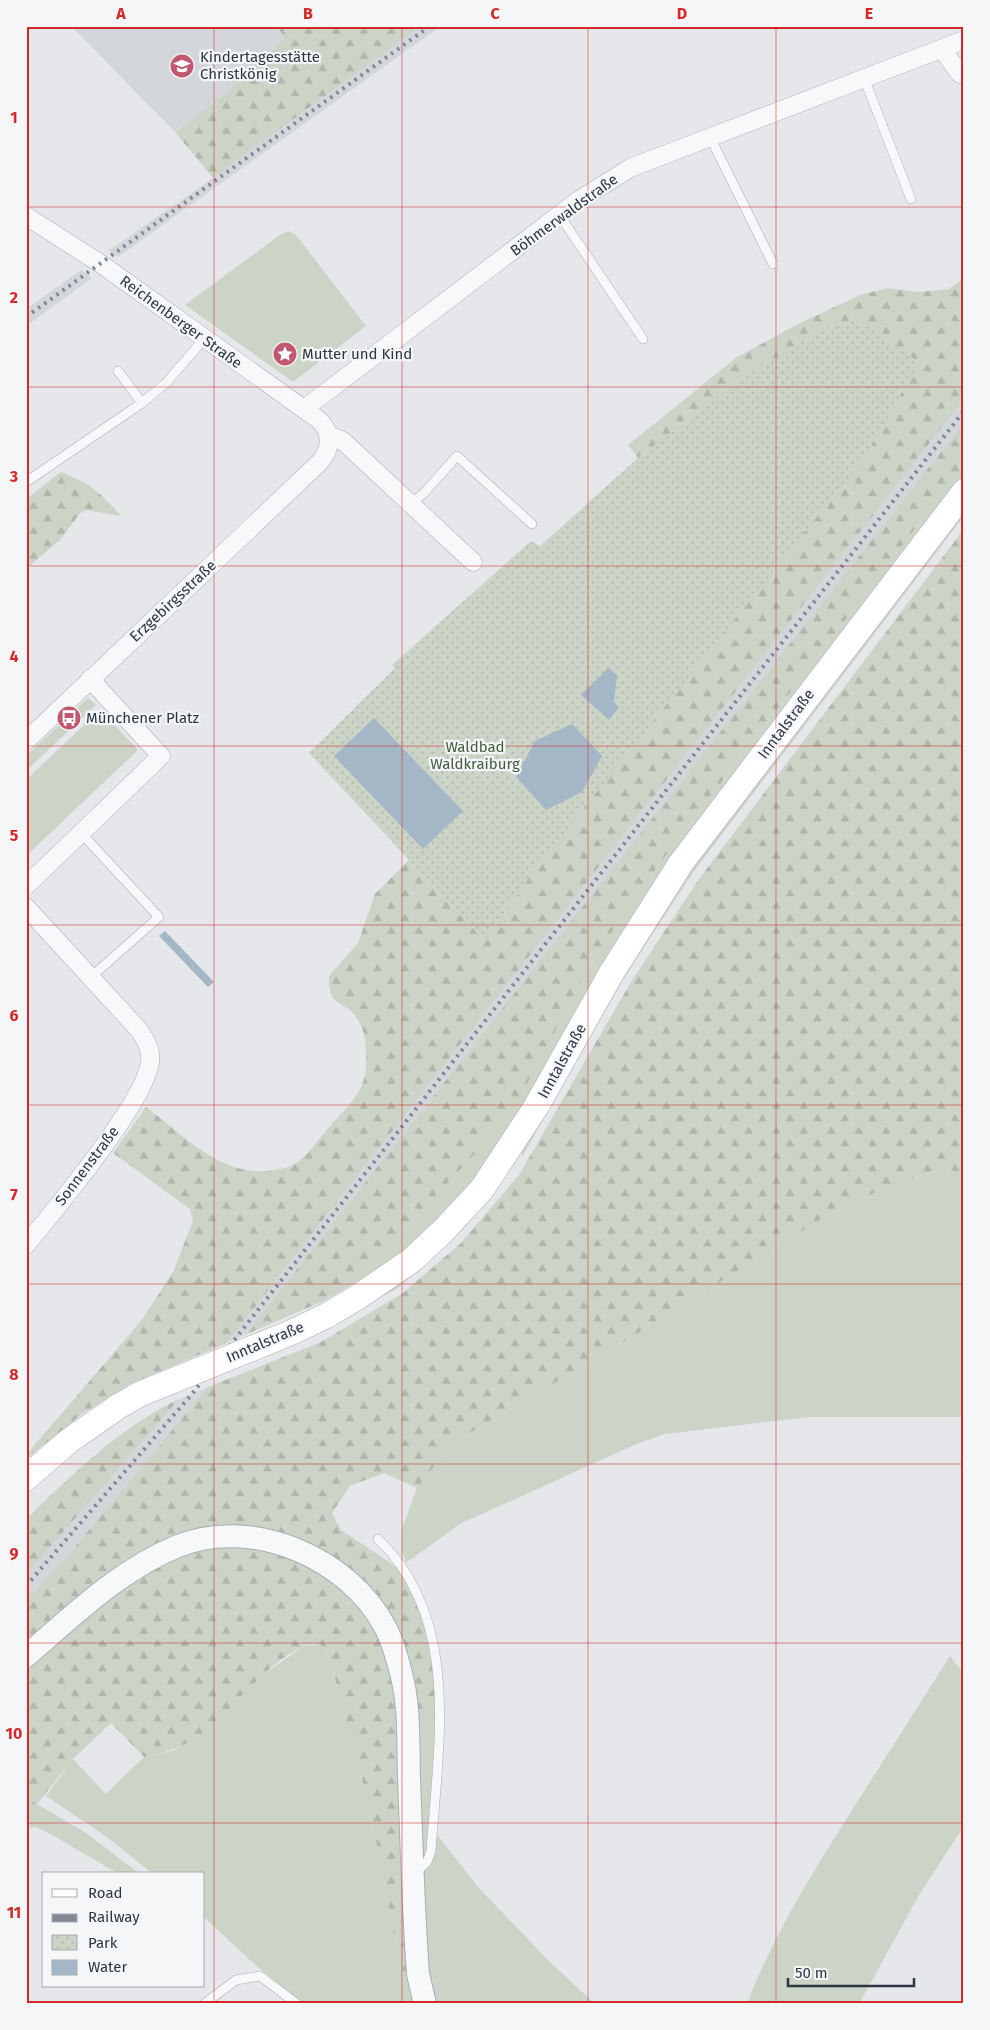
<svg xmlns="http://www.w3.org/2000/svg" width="990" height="2030" font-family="'Fira Sans',sans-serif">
<defs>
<pattern id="forest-firs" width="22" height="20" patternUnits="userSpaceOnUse" patternTransform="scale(1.25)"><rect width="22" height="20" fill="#cbd4c7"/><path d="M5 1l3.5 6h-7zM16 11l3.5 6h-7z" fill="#afb7ac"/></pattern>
<pattern id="park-dots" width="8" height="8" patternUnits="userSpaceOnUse" patternTransform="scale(1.25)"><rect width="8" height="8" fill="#cbd4c7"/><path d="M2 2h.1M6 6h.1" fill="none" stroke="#afb7ac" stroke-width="1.8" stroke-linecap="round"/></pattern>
</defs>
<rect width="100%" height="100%" fill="#e5e7eb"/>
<path fill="#d3d7dc" d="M71,26h207l6,13 -59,55 -50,38z
M421,26h20l-323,231 -10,-6 105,-73z
M81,270l11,8 -66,48v-17z
M964,399v24l-38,49 -681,863 -18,8z
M208,1387l-139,167 -43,47v-26l153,-176z"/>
<path fill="#cbd4c7" d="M289,231l7,4 70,91 -73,56 -108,-77 96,-71z
M964,465v12l-241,313 -196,313 -55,80 -36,40 -31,29 -79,48 43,-36 68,-69 66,-72 89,-162 76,-109z
M964,508v8l-272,358 -68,104 -102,179v-9l99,-172 67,-105z
M88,698l8,7 -70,66v-15z
M100,710l38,40 -112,106v-76z
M947,1169l17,5v243h-155l-144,17 -31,11 -174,79 -54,39 -5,-15 1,-19 15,-41 36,-45 189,-112 184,-115 50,-24 49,-18z
M491,1198l-36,40 -57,50 -81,45z
M321,1645c11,13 13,32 18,49 27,90 45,181 61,274l9,7 7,29h-112l-51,-41 -49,-46v-43h-51l-46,-37 -61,-41 27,-37 33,35 38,-37 28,-6 24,-14 23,-19 42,-42 43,-30z
M950,1656l14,18v152l-45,69 -60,109h-112c24,-63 59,-121 95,-178 36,-57 72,-113 108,-170z
M414,1707l22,1 -8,139 -3,10 -5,3z
M37,1804l49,29 54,41h-21l-74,-43 -10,-4 -9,1v-22z
M436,1833l42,54 71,74 46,43h-164l-11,-129c14,-12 16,-23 16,-42z"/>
<path fill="url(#forest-firs)" d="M278,26h143l-208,152 -38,-46 50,-38 59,-55z
M964,278v121l-737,944 -97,41 -48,30 -56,45v-4l115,-134 32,-49 20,-51 -3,-12 -77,-56 33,-46c38,28 76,72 128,63 8,-1 18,-3 25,-9 12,-9 22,-25 32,-36 21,-23 37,-36 35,-68 0,-14 -1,-28 -10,-40 -13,-18 -28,-9 -27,-41l29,-33 17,-49 34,-34 76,81 50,-72 322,-549 -30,7 -82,49 -107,82 -10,-13 109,-88 63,-34 60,-28 27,-7 31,4 31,-3z
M964,423v42l-296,387 -76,109 -71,134 -18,28 -66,72 -68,69 -43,36 -81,35z
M61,472c30,12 39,20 60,44l-35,-6 -6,3 -19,26 -35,30v-70z
M964,529v645l-17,-5 -22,5 -49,18 -50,24 -184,115 -189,112 -36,45 -33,-15 -34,13 -18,27 9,17 60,40 25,55 7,32 3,51 -15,6 -7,-7 -76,-145 -19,-14 -19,-8 -81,-12 -193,117v-44l43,-47 139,-167 113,-45 82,-49 58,-50 58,-68 112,-193 68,-103z
M179,1399l-153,176v-56c48,-46 93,-91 153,-120z
M241,1547l45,9 45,22 34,37 16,27 12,37 6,47 10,249 -9,-7c-16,-93 -34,-184 -61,-274 -5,-17 -7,-36 -18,-49 -6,0 -14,-1 -19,2 -42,21 -67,62 -105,90 -16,11 -34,16 -53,20l-33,-34 -38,36 -36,45 -11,2v-138c50,-42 99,-94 162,-115 16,-6 36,-5 53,-6z"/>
<path fill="url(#park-dots)" d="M857,320l62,42 -54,95 -330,412 -50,72 -176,-188 86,-85 -3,-3 139,-124 9,5 98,-88 107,-82 82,-49z"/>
<path fill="#a4b7c7" d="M608,668l9,7 -3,27 5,5 -10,13 -28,-25z
M374,718l89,93 -40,38 -89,-93z
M572,724l30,32 -20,36 -36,18 -30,-33 19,-36z
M165,931l49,51 -6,5 -49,-51z"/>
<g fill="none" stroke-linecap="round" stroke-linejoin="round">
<defs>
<path id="service" d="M864,78l47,121
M710,137l63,127
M560,216l83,123
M118,371l24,32
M26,482l116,-79 25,-21 37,-43
M410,504l14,-11 33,-37 75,68
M81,833l78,84 -68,60
M378,1539c84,80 60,207 53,312l-4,11 -12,10
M204,2004l32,-24 24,-4 37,28"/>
<path id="minor" d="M942,49l18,25 4,1
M26,216l75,48 218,156c13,13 13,28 1,42l-294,279
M304,409l275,-209 51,-32 334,-128
M329,435l14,6 130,121
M26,886l135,-130 -71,-77
M26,907l113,123c6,9 13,20 11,32 -4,39 -96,149 -124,183"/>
<path id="tertiary" d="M26,1656c47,-40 93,-86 152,-110 74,-30 171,12 207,81 8,14 12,31 16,46 9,34 7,71 8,105 2,56 4,111 7,166l2,30 7,30"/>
<path id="secondary" d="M326,1316l32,-19 54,-37 31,-29 39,-42 54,-82 76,-135 69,-109 283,-371
M26,1478l44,-38 49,-34"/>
</defs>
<use href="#service" stroke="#aaaeb5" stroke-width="10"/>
<use href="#minor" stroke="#aaaeb5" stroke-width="19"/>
<use href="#tertiary" stroke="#aaaeb5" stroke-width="24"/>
<use href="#secondary" stroke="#aaaeb5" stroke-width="26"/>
<use href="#service" stroke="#f7f8f9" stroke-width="9"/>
<use href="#minor" stroke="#f7f8f9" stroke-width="18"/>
<use href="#tertiary" stroke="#f7f8f9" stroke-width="22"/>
<use href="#secondary" stroke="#fff" stroke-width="25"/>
<path stroke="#7f8893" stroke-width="4" stroke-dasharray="2.5 5" stroke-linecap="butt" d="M26,317l404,-291
M26,1586l166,-192 772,-983"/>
<defs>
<path id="secondary-bridge" d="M119,1406l21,-12 150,-61 36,-17"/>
</defs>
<use href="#secondary-bridge" stroke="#aaaeb5" stroke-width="26" stroke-linecap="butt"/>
<use href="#secondary-bridge" stroke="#fff" stroke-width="25"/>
</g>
<path fill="none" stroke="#d62828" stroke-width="1" stroke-opacity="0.55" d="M214,26v1978M402,26v1978M588,26v1978M776,26v1978M26,207h938M26,387h938M26,566h938M26,746h938M26,925h938M26,1105h938M26,1284h938M26,1464h938M26,1643h938M26,1823h938"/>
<defs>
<symbol id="school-disc" viewBox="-11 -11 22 22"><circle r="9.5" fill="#c15870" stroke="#f4f6f8"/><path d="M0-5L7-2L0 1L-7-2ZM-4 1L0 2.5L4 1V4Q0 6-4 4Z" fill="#fff"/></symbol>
<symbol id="sight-disc" viewBox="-11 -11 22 22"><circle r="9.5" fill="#c15870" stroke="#f4f6f8"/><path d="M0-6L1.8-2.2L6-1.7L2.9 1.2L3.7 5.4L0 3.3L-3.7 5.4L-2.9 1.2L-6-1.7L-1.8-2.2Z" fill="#fff"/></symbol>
<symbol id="bus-disc" viewBox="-11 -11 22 22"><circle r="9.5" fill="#c15870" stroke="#f4f6f8"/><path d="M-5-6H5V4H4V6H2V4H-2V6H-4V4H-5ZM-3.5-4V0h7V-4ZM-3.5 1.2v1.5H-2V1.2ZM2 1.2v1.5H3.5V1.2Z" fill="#fff"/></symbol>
</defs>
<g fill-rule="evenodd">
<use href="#school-disc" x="168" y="52" width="28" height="28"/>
<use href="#sight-disc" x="271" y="340" width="28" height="28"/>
<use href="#bus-disc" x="55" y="704" width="28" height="28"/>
</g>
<g text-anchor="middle" stroke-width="4.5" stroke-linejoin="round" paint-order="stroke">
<g font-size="15" fill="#2e3642" stroke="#f4f6f8" text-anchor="start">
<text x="200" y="62">Kindertagesstätte<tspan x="200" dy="17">Christkönig</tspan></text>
<text x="302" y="359">Mutter und Kind</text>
<text x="86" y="723">Münchener Platz</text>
</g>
<g font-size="15" fill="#2e3642" stroke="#f4f6f8">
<text transform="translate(564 215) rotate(-36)" y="5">Böhmerwaldstraße</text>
<text transform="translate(181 322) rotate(36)" y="5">Reichenberger Straße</text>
<text transform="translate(173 601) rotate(-43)" y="5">Erzgebirgsstraße</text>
<text transform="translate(786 724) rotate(-53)" y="5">Inntalstraße</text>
<text transform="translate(562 1061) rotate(-61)" y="5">Inntalstraße</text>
<text transform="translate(87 1166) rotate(-53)" y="5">Sonnenstraße</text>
<text transform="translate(265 1342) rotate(-23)" y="5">Inntalstraße</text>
</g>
<g font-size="15" fill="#455c3c" stroke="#f4f6f8">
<text x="475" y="752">Waldbad<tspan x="475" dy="17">Waldkraiburg</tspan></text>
</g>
</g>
<rect width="990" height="2030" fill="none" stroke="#f4f6f8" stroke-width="55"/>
<rect x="42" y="1872" width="162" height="115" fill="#f4f6f8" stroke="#a5a9af"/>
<rect x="52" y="1889" width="25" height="8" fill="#ffffff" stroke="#a5a9af"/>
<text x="88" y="1898" font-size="15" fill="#2e3642">Road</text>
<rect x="52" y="1914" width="25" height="8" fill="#7f8893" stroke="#a5a9af"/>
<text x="88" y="1922" font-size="15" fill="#2e3642">Railway</text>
<rect x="52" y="1935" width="25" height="15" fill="url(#park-dots)" stroke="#a5a9af"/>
<text x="88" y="1948" font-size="15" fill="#2e3642">Park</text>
<rect x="52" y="1960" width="25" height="15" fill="#a4b7c7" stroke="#a5a9af"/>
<text x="88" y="1972" font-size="15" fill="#2e3642">Water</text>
<path d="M788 1978v8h126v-8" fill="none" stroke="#2e3642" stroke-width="2.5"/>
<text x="795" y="1978" font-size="15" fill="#2e3642" stroke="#f4f6f8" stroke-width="4" paint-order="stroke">50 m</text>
<rect x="28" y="28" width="934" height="1974" fill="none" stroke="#d62828" stroke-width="2"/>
<g font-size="16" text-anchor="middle" font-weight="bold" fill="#d62828">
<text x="121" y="19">A</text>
<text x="308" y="19">B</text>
<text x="495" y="19">C</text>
<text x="682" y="19">D</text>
<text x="869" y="19">E</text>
<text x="14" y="123">1</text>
<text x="14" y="303">2</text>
<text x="14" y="482">3</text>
<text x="14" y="662">4</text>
<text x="14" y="841">5</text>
<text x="14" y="1021">6</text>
<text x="14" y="1200">7</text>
<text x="14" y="1380">8</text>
<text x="14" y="1559">9</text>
<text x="14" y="1739">10</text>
<text x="14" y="1918">11</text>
</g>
</svg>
